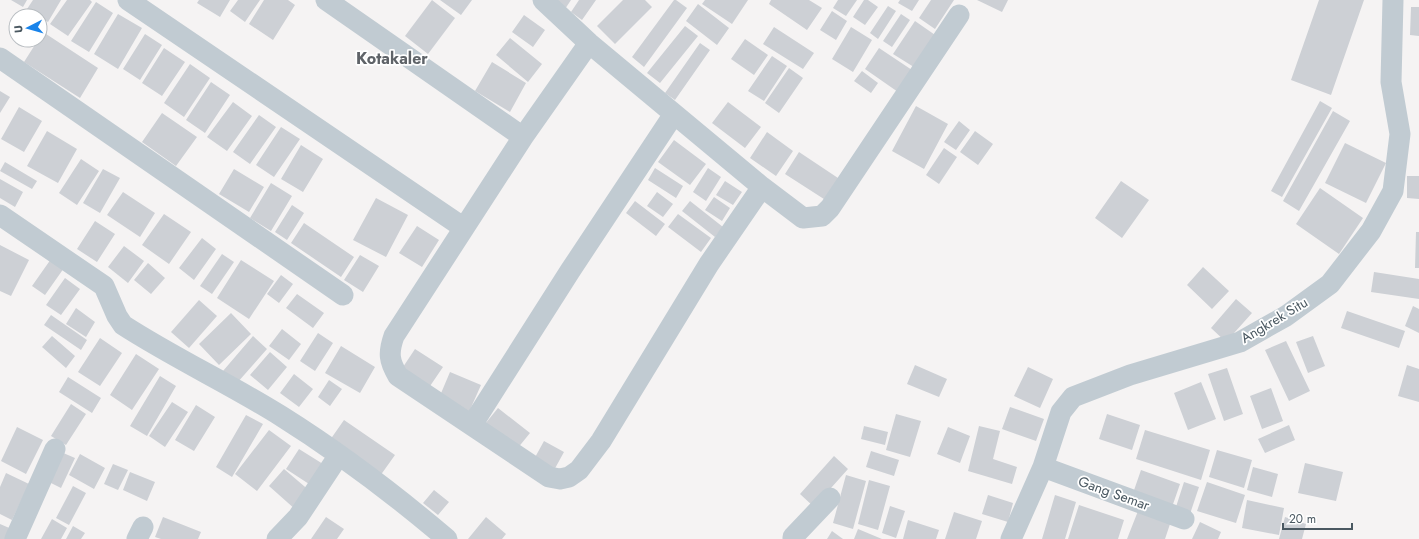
<svg xmlns="http://www.w3.org/2000/svg" width="1419" height="539" font-family="Jost,sans-serif">
<rect width="100%" height="100%" fill="#f5f3f3"/>
<path fill="#cdd0d5" d="M11,0h16l-4,7z
M33,0h28l-13,22 -21,-13z
M67,0h23l2,2 -24,34 -18,-12z
M199,0h31l-10,17 -23,-14z
M238,0h22l-15,22 -15,-11z
M264,0h24l7,5 -22,35 -24,-16z
M432,0l23,18 -27,36 -23,-18z
M440,0h32l-11,15z
M553,0h18l-6,9z
M579,0h17l-14,20 -11,-8z
M623,0h22l7,7 -37,37 -18,-18z
M674,0h2l11,8 -43,59 -12,-10z
M705,0h43l-16,24 -30,-20z
M771,0h38l13,8 -15,22 -38,-26z
M838,0h19l-11,16 -13,-8z
M864,0h4l10,7 -13,18 -12,-8z
M900,0h19l-7,11 -14,-8z
M931,0h23l-19,29 -16,-11z
M977,0h31l-6,12z
M1319,0h45l-33,95 -40,-15z
M96,2l17,11 -24,39 -18,-11z
M698,4l31,24 -12,17 -31,-24z
M888,6l8,5 -18,28 -8,-6z
M1411,7h8v29l-9,-1z
M832,11l15,10 -11,19 -16,-10z
M118,14l24,14 -24,41 -24,-15z
M901,14l9,6 -18,27 -9,-6z
M524,15l21,15 -12,17 -21,-15z
M915,21l23,16 -21,32 -24,-15z
M685,26l13,10 -38,47 -13,-10z
M774,27l40,26 -11,16 -40,-25z
M851,27l21,13 -19,32 -21,-13z
M43,32l55,36 -18,30 -56,-36 14,-22h2v-3z
M145,34l17,11 -22,35 -17,-11z
M510,38l32,26 -14,18 -32,-27z
M745,39l23,16 -14,20 -23,-16z
M700,43l10,7 -35,50 -10,-7z
M164,48l21,14 -23,34 -20,-13z
M879,48l33,22 -14,22 -33,-23z
M772,56l15,10 -23,35 -16,-10z
M492,62l34,21 -16,29 -35,-21z
M190,64l20,14 -26,39 -20,-14z
M789,68l14,10 -24,35 -14,-10z
M862,71l16,12 -7,10 -17,-12z
M211,82l19,13 -25,38 -19,-13z
M0,91l10,6 -10,16z
M1320,101l12,7 -50,89 -11,-6z
M233,102l19,14 -25,35 -20,-14z
M728,102l33,25 -16,21 -33,-25z
M916,106l32,18 -24,45 -32,-18z
M19,107l23,14 -18,31 -23,-13z
M1333,111l17,10 -51,90 -16,-10z
M162,113l35,24 -21,29 -34,-24z
M259,115l17,12 -26,37 -17,-12z
M959,121l11,9 -14,20 -12,-8z
M281,127l19,12 -26,38 -18,-12z
M47,131l30,18 -19,34 -31,-17z
M975,131l18,13 -15,21 -18,-13z
M767,132l26,19 -17,25 -26,-18z
M674,140l32,24 -16,21 -32,-23z
M1345,143l41,20 -20,40 -41,-20z
M301,145l22,14 -20,33 -22,-13z
M944,148l13,9 -18,27 -13,-9z
M799,152l42,28 -14,21 -42,-27z
M81,159l18,12 -22,34 -18,-12z
M5,162l32,19 -5,8 -32,-18z
M655,168l28,18 -7,12 -28,-18z
M708,168l13,9 -15,24 -13,-9z
M103,169l17,9 -20,35 -17,-10z
M234,169l30,18 -15,25 -30,-18z
M1407,176h12v23l-12,-1z
M0,179l23,13 -8,15 -15,-9z
M725,181l17,11 -9,13 -17,-10z
M1121,181l28,19 -27,38 -27,-20z
M271,183l21,13 -21,35 -21,-13z
M1320,188l43,30 -24,36 -43,-30z
M123,192l32,21 -15,24 -33,-22z
M657,192l16,12 -10,13 -16,-11z
M714,197l16,11 -8,13 -17,-11z
M376,198l32,17 -22,42 -33,-17z
M635,201l30,23 -9,12 -30,-23z
M690,201l33,26 -8,10 -33,-26z
M292,205l12,8 -17,27 -12,-8z
M164,214l27,18 -22,32 -27,-19z
M678,214l33,24 -10,14 -33,-25z
M95,221l20,13 -18,28 -20,-13z
M304,223l50,34 -13,20 -50,-34z
M417,226l22,14 -17,27 -23,-14z
M1416,232h3v36h-4z
M202,238l14,11 -22,31 -15,-12z
M0,245l29,15 -18,36 -11,-5z
M124,246l20,15 -16,22 -20,-16z
M222,254l12,8 -22,32 -12,-8z
M360,255l19,11 -16,26 -19,-12z
M51,259l13,9 -19,27 -13,-9z
M241,260l33,21 -25,38 -32,-21z
M148,263l17,15 -14,16 -17,-14z
M1203,267l26,24 -17,18 -25,-24z
M1374,272l45,7v20l-48,-7z
M281,275l12,9 -14,19 -12,-9z
M65,278l15,11 -19,26 -15,-10z
M297,294l27,19 -11,15 -27,-20z
M1236,299l16,14 -26,29 -15,-14z
M199,300l18,16 -28,32 -18,-16z
M1413,306l6,3v24l-14,-7z
M76,308l19,14 -9,15 -20,-13z
M1347,311l58,20 -6,17 -58,-20z
M231,313l20,21 -32,31 -20,-21z
M51,315l36,25 -6,10 -37,-25z
M282,329l19,15 -12,16 -20,-14z
M318,333l15,10 -18,28 -15,-10z
M52,336l23,20 -9,12 -24,-21z
M253,336l14,13 -30,34 -14,-12z
M1313,336l12,30 -17,7 -12,-31z
M100,338l22,15 -22,33 -22,-14z
M1286,341l24,50 -21,10 -24,-51z
M341,346l34,21 -15,26 -35,-20z
M415,349l28,18 -15,22 -27,-19z
M270,352l17,15 -19,23 -18,-15z
M136,354l23,15 -27,41 -22,-15z
M915,365l32,14 -8,18 -32,-13z
M1407,365l12,4v33l-21,-6z
M1028,367l25,12 -13,29 -26,-12z
M1227,368l16,46 -19,7 -16,-47z
M450,372l31,13 -12,27 -30,-14z
M294,374l19,15 -14,18 -19,-14z
M160,376l16,10 -29,50 -17,-10z
M68,377l33,21 -9,15 -33,-21z
M329,380l13,9 -12,17 -12,-9z
M1201,382l15,37 -28,11 -14,-37z
M1271,388l12,33 -21,8 -12,-33z
M172,402l16,10 -23,35 -16,-11z
M71,404l15,10 -20,31 -15,-9z
M196,405l19,12 -21,34 -19,-11z
M1010,407l34,12 -8,22 -34,-12z
M498,408l32,25 -13,16 -32,-25z
M896,414l25,7 -11,36 -24,-7z
M1107,414l33,11 -8,25 -33,-11z
M246,415l17,9 -31,53 -16,-10z
M344,420l51,35 -15,21 -50,-36z
M1289,425l6,15 -30,13 -7,-14z
M864,426l24,6 -3,13 -24,-6z
M979,426l21,5 -7,28 24,8 -5,17 -44,-13z
M17,427l26,13 -17,34 -25,-13z
M948,427l22,9 -10,27 -23,-9z
M269,430l22,16 -34,45 -22,-17z
M1145,430l65,20 -9,30 -65,-21z
M544,441l20,11 -11,20 -20,-11z
M299,449l24,15 -14,20 -23,-15z
M1217,450l35,10 -8,28 -35,-11z
M871,451l28,9 -5,16 -28,-9z
M61,452l14,6 -14,30 -14,-7z
M80,454l25,14 -11,21 -25,-14z
M834,456l14,13 -34,38 -14,-13z
M1305,463l38,9 -7,29 -38,-8z
M113,464l15,6 -10,20 -14,-6z
M1253,467l25,7 -6,23 -25,-7z
M284,469l27,23 -15,18 -27,-24z
M1141,470l39,14 -9,26 -39,-14z
M130,472l25,10 -8,19 -24,-11z
M6,473l23,11 -17,36 -12,-6v-27z
M846,475l20,6 -13,48 -20,-6z
M869,480l21,6 -12,44 -20,-6z
M1184,482l15,5 -9,27 -15,-4z
M1207,482l38,13 -9,28 -39,-12z
M73,486l13,7 -17,32 -13,-7z
M434,490l15,12 -11,13 -15,-12z
M988,495l25,8 -5,19 -26,-8z
M1055,495l21,7 -11,37h-23z
M1247,500l37,8 -5,27 -37,-7z
M1079,505l45,15 -6,19h-50z
M890,506l15,5 -9,27 -14,-5z
M1138,511l32,13 -5,15h-38z
M954,512l28,9 -6,18h-31z
M163,517l38,15 -3,7h-37l-6,-2z
M326,517l18,12 -7,10h-26z
M486,517l20,17 -4,5h-34z
M1285,517l21,7 -4,15h-23z
M52,519l15,9 -6,11h-20z
M908,520l31,10 -3,9h-33z
M1200,522l21,10 -3,7h-26z
M0,524l14,6 -5,9h-9z
M73,526l12,7 -4,6h-15z
M858,529l24,10h-28z
M832,531l11,8h-16z"/>
<g fill="none" stroke-linecap="round" stroke-linejoin="round">
<path stroke="#c1cbd2" stroke-width="21" d="M128,0l336,228
M326,0l197,137
M543,0l46,43 173,144 41,31 19,-2 8,-8 129,-193
M589,43l-66,94 -129,199c-6,17 -5,25 4,40l151,101 11,2 9,-2 10,-7 22,-29 108,-177 53,-77
M0,58l343,237
M0,215l104,71 13,30 6,9c51,33 107,59 158,91 59,37 114,79 166,123
M472,425l98,-154 104,-157
M1043,467l141,52
M15,539l40,-90
M137,539l6,-12
M277,539l21,-22 41,-62
M793,539v-2l37,-39
M1011,539l32,-72 18,-55 12,-15 57,-22 110,-33 46,-26 44,-32 41,-53 22,-40 7,-57 -9,-52 2,-82"/>
</g>
<g text-anchor="middle" stroke-width="3.5" stroke-linejoin="round" paint-order="stroke">
<g font-size="14" fill="#4a5861" stroke="#fff">
<text transform="translate(1274 320) rotate(-31)" y="5">Angkrek Situ</text>
<text transform="translate(1114 493) rotate(20)" y="5">Gang Semar</text>
</g>
<g font-size="16" font-weight="bold" fill="#5f6368" stroke="#fff">
<text x="392" y="64">Kotakaler</text>
</g>
</g>
<g transform="translate(28 28) rotate(264)"><circle r="19" fill="#ffffff" stroke="#b7bcc0"/>
<path d="M0-3L7 15L0 10L-7 15Z" fill="#1883ea"/>
<text y="-6" font-size="11" font-weight="bold" text-anchor="middle" fill="#4a5861">U</text>
</g>
<path d="M1283 523v6h69v-6" fill="none" stroke="#4a5861" stroke-width="2"/>
<text x="1289" y="523" font-size="12" fill="#4a5861" stroke="#ffffff" stroke-width="3" paint-order="stroke">20 m</text>
</svg>
